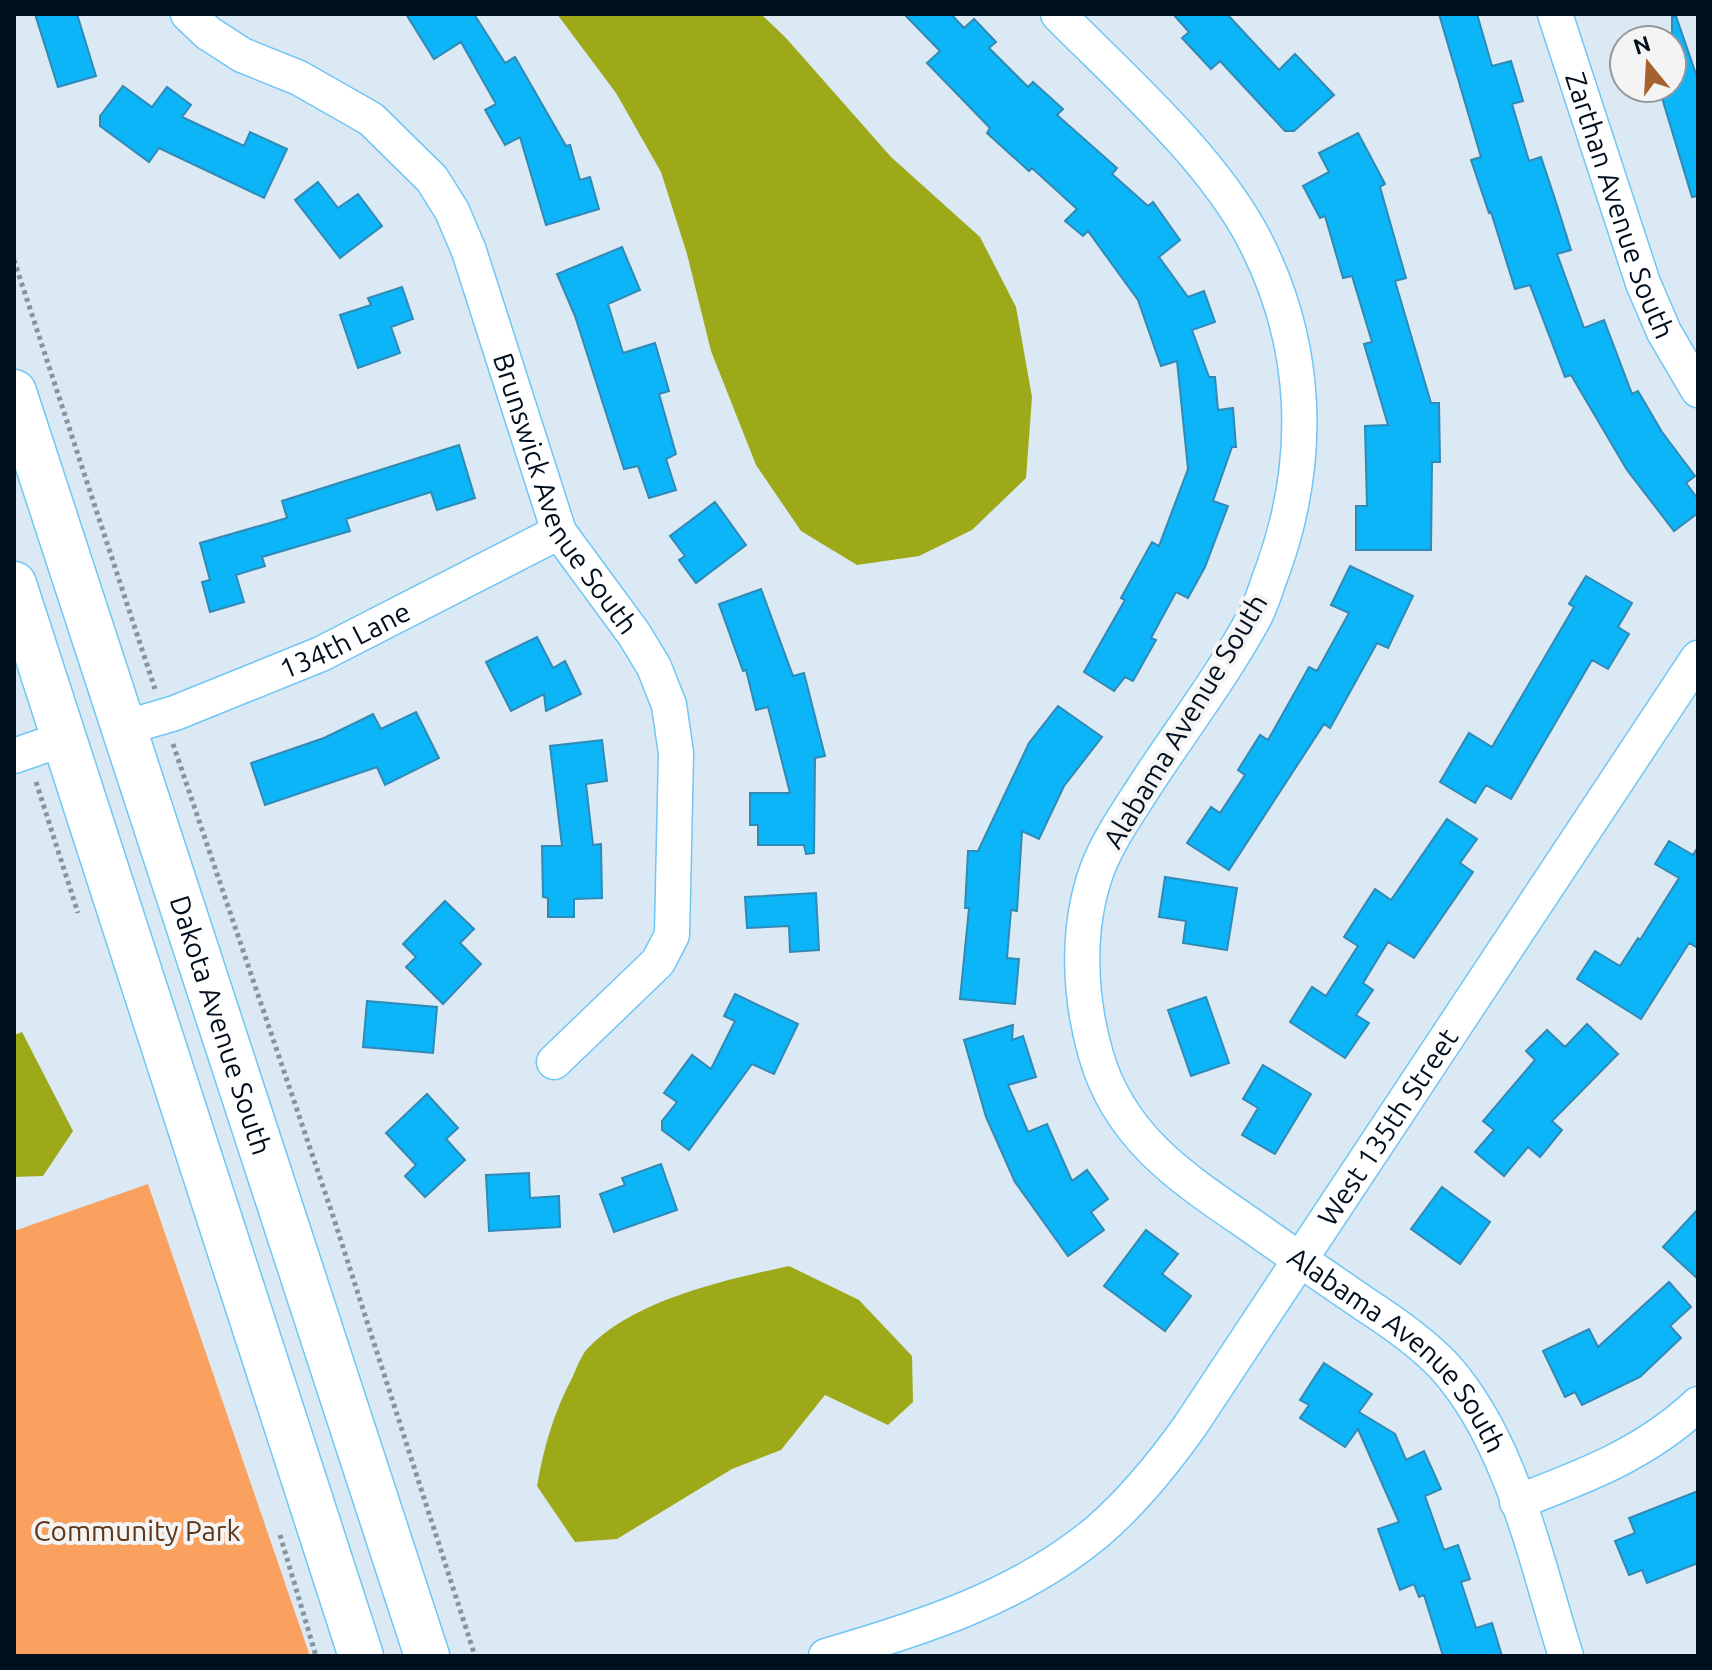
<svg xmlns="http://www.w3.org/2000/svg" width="1712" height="1670" font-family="Ubuntu,sans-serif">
<rect width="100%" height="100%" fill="#dae9f3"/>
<path fill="#fba160" d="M148,1184l162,472h-296v-425z"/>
<path fill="#9da919" d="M557,14h204l25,24 105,119 89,80 36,70 16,90 -6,81 -54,52 -53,26 -62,9 -56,-34 -45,-66 -45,-114 -24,-97 -26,-82 -45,-79z
M22,1032l51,99 -30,45 -29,1v-142z
M789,1266l70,34 53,56 1,46 -25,23 -63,-30 -44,55 -49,19 -115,70 -42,3 -38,-56c7,-40 17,-74 36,-110 4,-9 8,-20 14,-27 46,-49 138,-69 202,-83z"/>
<path fill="#0bb5f8" stroke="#3189b5" stroke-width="2" d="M35,14h42l19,62 -38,11z
M406,14h68l31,49 10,-6 51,89 4,-1 10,35 10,-3 9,32 -53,16 -26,-88 -15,8 -20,-35 11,-6 -35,-62 -27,17z
M904,14h47l13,14 10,-9 22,23 -7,6 39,39 5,-5 30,27 -6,6 60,53 -5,6 36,32 5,-4 27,38 -21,17 29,40 16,-6 11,31 -23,8 17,47h6l3,33 15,-2 3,39h-4l-19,54 15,5 -23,61 -17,31 -12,-6 -25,46 5,2 -23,41 -8,-4 -11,14 -30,-19 41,-72 -4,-2 31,-56 7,4 29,-77 -11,-108 -16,5 -23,-66 -50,-69 -5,5 -18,-15 12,-12 -45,-41 -3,3 -42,-38 3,-5 -63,-65 13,-12z
M1173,14h54l52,56 16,-16 39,41 -40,36h-9l-65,-70 -9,8 -29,-31 7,-6z
M1439,14h38l15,52 19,-5 12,40 -11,3 17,57 12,-4 14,42 16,51 -14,4 27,74 20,-8 28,74 6,-3 24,41 33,44 -9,7 12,16v14l-24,18 -47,-61 -56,-95 -6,2 -35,-92 -15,4 -24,-77 -2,1 -18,-53 10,-3z
M1676,16l22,64v116l-6,1 -33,-109h13v-71z
M123,86l29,21 15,-20 24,18 -9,12 62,29 6,-14 37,17 -23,49 -105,-50 -10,14 -49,-36v-10z
M1358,133l27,51 -5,3 26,91 -11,3 36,122h8l1,59h-8l-1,88h-75v-44h11l-2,-80 23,-1 -24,-81 8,-2 -20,-66 -9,2 -18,-62 -5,2 -17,-32 26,-14 -10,-19z
M318,182l20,26 20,-14 24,32 -42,32 -45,-58z
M622,247l18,43 -32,14 15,49 32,-10 14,48 -10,3 17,60 -10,5 10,31 -27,8 -11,-32 -14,3 -49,-153 -18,-42z
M402,287l11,32 -22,8 9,26 -42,15 -18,-53 31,-10 -3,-7z
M459,445l16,53 -38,12 -6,-18 -85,27 4,12 -88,26 3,9 -29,9 8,27 -34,10 -8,-30 8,-2 -10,-37 87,-25 -5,-17z
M715,502l31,43 -50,38 -17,-23 6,-4 -15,-20z
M1350,566l63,30 -25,52 -11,-5 -47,85 -6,-4 -95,146 -42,-27 24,-36 9,6 25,-38 -7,-5 22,-35 8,5 41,-73 8,4 32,-58 -18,-8z
M1586,576l46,27 -14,24 11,7 -21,35 -16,-9 -81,139 -25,-14 -11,18 -35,-21 29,-49 23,14 82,-140 -5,-3z
M761,589l32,87 11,-3 21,83 -10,2 -1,95 -8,1 -2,-9h-46v-20h-8v-32h40l-22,-86 -12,3 -10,-40 -3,1 -24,-67z
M537,637l16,31 12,-7 16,33 -35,17 -2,-17 -33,17 -25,-49z
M1058,706l44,31 -38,49 -25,53 -17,-8 -5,80 -6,-1 -4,48 12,1 -4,45 -55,-5 9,-91h-4l3,-57h10l51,-108z
M416,712l23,46 -54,27 -8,-18 -112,38 -14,-42 73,-25 49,-24 8,15z
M602,740l5,41 -21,3 7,61 8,-1 1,54 -28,1v18h-26v-19l-5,-1 -1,-51h20l-12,-100z
M1447,819l30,20 -17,24 13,9 -59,86 -26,-16 -25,41 10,7 -17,25 13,8 -24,35 -55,-36 22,-35 14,9 32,-50 -14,-9 31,-48 16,11z
M1669,841l24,14 5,-8v101l-9,-5 -48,76 -64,-40 18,-28 25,15 18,-28 2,2 39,-62 -24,-14z
M1165,877l72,11 -10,62 -44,-7 3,-22 -27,-4z
M816,893l3,57 -29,2 -1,-26 -42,2 -2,-31z
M445,901l29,28 -14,14 21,21 -38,40 -37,-37 10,-10 -13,-13z
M735,994l63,30 -24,50 -22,-10 -63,86 -27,-20v-9l15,-19 -13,-9 28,-38 19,14 24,-48 -11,-5z
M1206,997l23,66 -38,13 -23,-66z
M367,1001l70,6 -4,46 -70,-6z
M1587,1024l31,30 -66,67 10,9 -22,27 -12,-10 -24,29 -29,-24 19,-22 -11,-9 52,-61 -9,-9 21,-21 18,17z
M1013,1025l-1,15 11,-4 13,41 -28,8 20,47 19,-8 25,57 15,-11 21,29 -17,13 13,18 -36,26 -53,-74 -29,-65 -22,-77z
M1263,1065l48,29 -36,60 -33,-19 16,-27 -15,-9z
M427,1094l31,34 -12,11 19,21 -40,37 -20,-21 11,-11 -30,-32z
M661,1164l16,46 -63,22 -14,-38 25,-9 -3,-7z
M529,1173l1,25 29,-2 1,31 -71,4 -3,-56z
M1442,1187l48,35 -30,42 -49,-35z
M1698,1209v70l-35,-32z
M1146,1230l32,24 -16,20 29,22 -26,35 -61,-45z
M1669,1282l22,25 -21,19 11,12 -41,39 -58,28 -7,-13 -10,5 -22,-46 46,-22 9,18z
M1324,1363l48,31 -13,18 36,22 11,26 18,-9 17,38 -16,7 19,54 14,-5 12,34 -9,3 15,46 16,-5 10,33h-59l-19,-61 -5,2 -5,-13 -14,6 -22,-61 21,-7 -41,-93 -13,18 -45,-29 9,-13 -9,-5z
M1698,1491v72l-51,20 -5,-13 -13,5 -14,-34 20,-8 -6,-15z"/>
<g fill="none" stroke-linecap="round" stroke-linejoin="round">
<defs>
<g id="street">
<path id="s1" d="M188,14l20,19 34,22 57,23 72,41 61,60 20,32 17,40 90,281 75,102 20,33 15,38 7,48 -4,182 -14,27 -104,100"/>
<path id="s2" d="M1058,14c65,66 152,142 195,223 56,106 60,223 19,335 -6,15 -10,32 -18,46 -31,57 -72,111 -108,166 -17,27 -38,56 -49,86 -21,58 -18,126 -1,185 24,84 89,125 156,171 38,27 76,53 114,79 28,18 55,37 78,61 68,75 92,196 122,290"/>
<path id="s3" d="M1555,14l88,269 21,49 34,58"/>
<path id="s4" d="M124,728l51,-15 146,-59 238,-122"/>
<path d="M14,756l49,-17"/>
<path d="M1517,1502c66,-25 128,-48 181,-98"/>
<path id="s5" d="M826,1656c96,-28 193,-59 271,-124 36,-31 66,-68 93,-106l508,-768"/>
</g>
<g id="secondary">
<path id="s6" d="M14,392l413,1264"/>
<path d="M14,584l347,1072"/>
</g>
</defs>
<use href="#street" stroke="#71c6f5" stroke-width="37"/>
<use href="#secondary" stroke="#71c6f5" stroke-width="47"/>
<path stroke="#85949f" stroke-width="5" stroke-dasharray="4 4" stroke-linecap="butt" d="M14,260l141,429
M173,744l159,469 143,443
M36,782l42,131
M280,1535l36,121"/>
<use href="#street" stroke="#fff" stroke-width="34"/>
<use href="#secondary" stroke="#fff" stroke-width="44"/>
</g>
<g text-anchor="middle" stroke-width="8" stroke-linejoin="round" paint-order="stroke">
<g font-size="28" fill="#000f1d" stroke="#f4f4f4">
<text dy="10" stroke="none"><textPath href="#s3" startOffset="202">Zarthan Avenue South</textPath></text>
<text dy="10" stroke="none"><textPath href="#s1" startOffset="642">Brunswick Avenue South</textPath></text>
<text dy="10" stroke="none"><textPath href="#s4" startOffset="238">134th Lane</textPath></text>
<text transform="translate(1185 721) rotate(-59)" y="10">Alabama Avenue South</text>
<text dy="10" stroke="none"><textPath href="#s6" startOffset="666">Dakota Avenue South</textPath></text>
<text dy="10" stroke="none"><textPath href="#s5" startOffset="800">West 135th Street</textPath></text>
<text dy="10" stroke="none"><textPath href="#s2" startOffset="1608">Alabama Avenue South</textPath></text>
</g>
<g font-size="28" fill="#5f3618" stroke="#f4f4f4">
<text x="137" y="1541">Community Park</text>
</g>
</g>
<rect width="1712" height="1670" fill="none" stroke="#000f1d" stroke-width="32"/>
<g transform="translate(1648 64) rotate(342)"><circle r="38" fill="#f4f4f4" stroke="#92989e" stroke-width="2"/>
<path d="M0-6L14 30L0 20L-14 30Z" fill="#a56230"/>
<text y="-12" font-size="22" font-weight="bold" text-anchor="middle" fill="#000f1d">N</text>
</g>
</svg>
